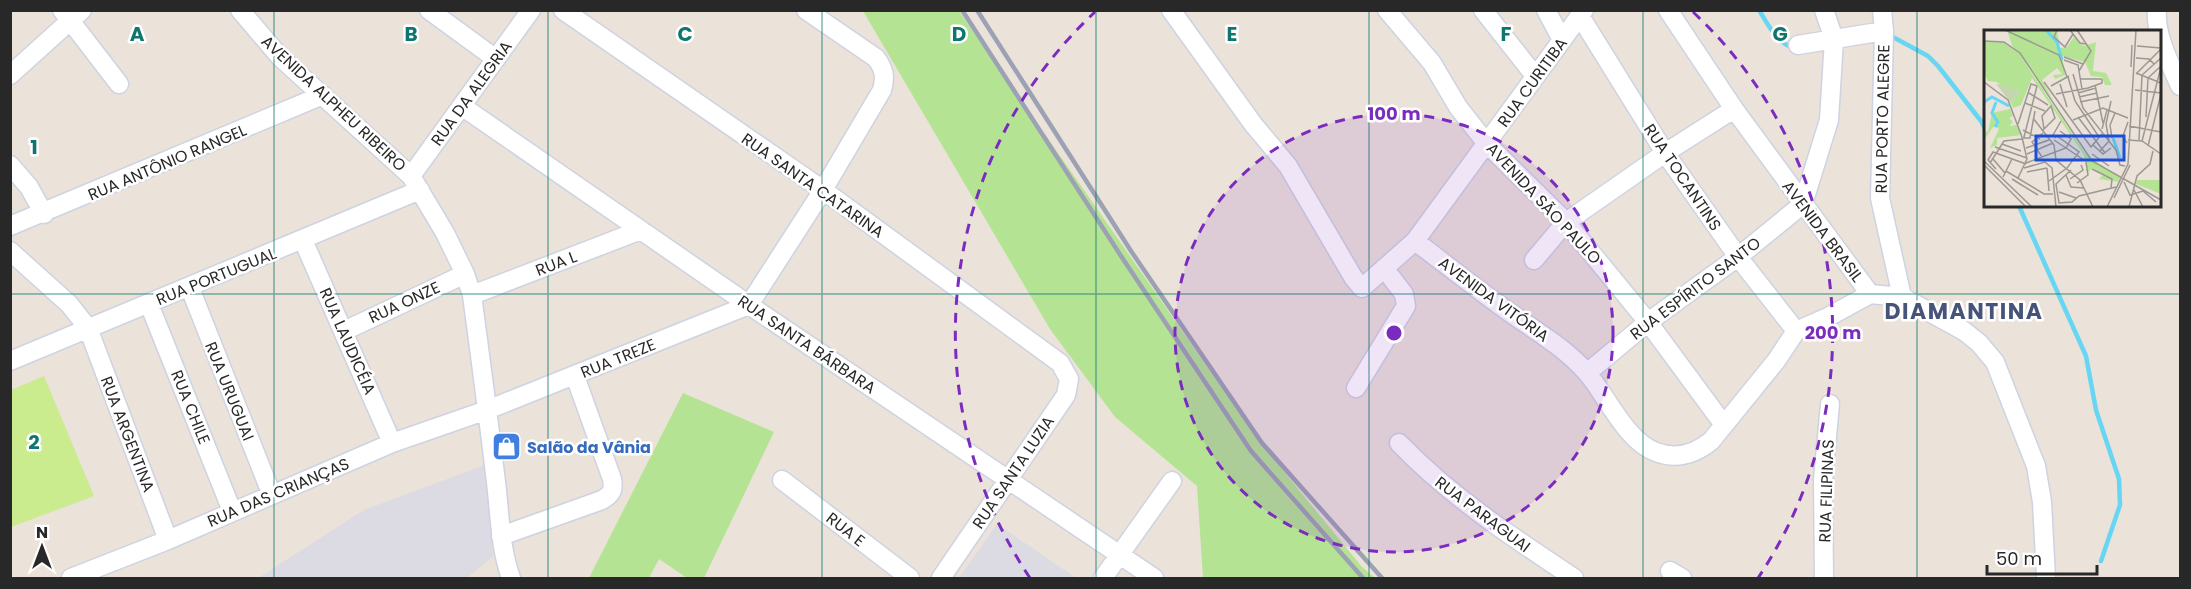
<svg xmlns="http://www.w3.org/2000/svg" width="2191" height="589" font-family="Poppins,sans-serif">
<rect width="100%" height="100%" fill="#ebe2d9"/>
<path fill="#dcdae3" d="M485,465l8,91 -26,22h-209l106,-68z
M997,524l79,54h-117z"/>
<path fill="#b4e493" d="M863,11h96l300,430 103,126 13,11h-172l-6,-92 -82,-69 -65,-88z
M683,393l91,39 -70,146h-17l-28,-19 -10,19h-60z"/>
<path fill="#caec8e" d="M44,376l50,120 -83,31v-137z"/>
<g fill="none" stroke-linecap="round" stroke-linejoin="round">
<path stroke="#67d6f2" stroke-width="4.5" d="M1759,10c8,13 19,35 34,37
M1891,36l37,20 10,10 43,55 5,10
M2019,206l67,150 10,54 23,69 1,26 -19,56"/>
<defs>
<path id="minor" d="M62,10l57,74
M240,10l40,47 131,119 34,57 20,41 7,21c8,60 16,119 23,179 5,35 4,71 16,104
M429,10l67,49
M563,10l260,180 237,173 9,16 -3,16 -125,183
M1171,10l82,114 35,42 65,111 9,11 53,-47 169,-231
M1387,10l45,53 26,44 29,37 79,78 82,100 76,103
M1483,10l52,66
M1546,10l16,30
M1668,10l66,99 136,185 32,3 62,34 15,12 16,19 41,104 6,36 4,76
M1882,10l2,21 -4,167 22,99
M2157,10c-2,26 13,53 23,76
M1580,16l85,137 73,104 58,74
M1798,45l86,-14
M10,75l72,-65
M463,107l286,198 405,273
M10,165l19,22 15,27
M411,176l120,-166
M10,226l313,-131
M303,240l89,203
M1415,241c29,22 58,45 87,66 30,22 62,39 86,67 19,23 39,68 68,78 21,8 39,2 55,-11l65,-80 20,-30 32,-14 42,-23
M10,251l59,53 19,24 80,212
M1534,260l32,-38 99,-69 69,-44
M190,288l81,205
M472,295l169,-65
M149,304l83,207
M344,331l121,-57
M10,361l410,-171
M1587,373l61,-51 90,-65 65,-53 26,-84 5,-81 -10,-29
M1356,388l50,-82 -2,-12 -20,-26
M1399,443c52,54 113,94 175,135
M782,480l128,98
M501,536l101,-36c10,-6 12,-10 10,-21l-37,-103
M1670,571l12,7
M71,578l97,-38 224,-97 95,-33 262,-105 74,-115 59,-100c4,-14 2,-21 -6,-32l-70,-48
M1103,578l69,-97
M1824,578l-1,-98 7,-76"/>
</defs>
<use href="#minor" stroke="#ced3e2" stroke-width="21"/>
<use href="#minor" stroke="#fff" stroke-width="18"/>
<path stroke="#9ca1b3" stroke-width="4.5" d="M962,10l159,246 130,195 112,127
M977,10l154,241 131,192 120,135"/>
</g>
<path fill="none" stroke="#0f766e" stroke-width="1.5" stroke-opacity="0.55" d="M274,10v568M548,10v568M822,10v568M1096,10v568M1369,10v568M1643,10v568M1917,10v568M10,294h2170"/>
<circle cx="1394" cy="333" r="219" fill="#7b2cbf" fill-opacity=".12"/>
<g fill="none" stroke="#7b2cbf" stroke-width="3" stroke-dasharray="10 8">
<circle cx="1394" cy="333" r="219"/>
<path d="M1030 578A439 439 0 0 1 1095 12M1693 12A439 439 0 0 1 1758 578"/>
</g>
<defs>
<symbol id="shop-square" viewBox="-11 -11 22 22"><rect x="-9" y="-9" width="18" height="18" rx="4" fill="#3f7fe0" stroke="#fff"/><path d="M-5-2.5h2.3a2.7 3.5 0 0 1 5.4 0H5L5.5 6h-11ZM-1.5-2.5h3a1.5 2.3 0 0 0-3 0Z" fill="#fff"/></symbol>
</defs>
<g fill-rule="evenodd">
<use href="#shop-square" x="490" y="430" width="33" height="33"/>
</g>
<g text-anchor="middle" stroke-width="5" stroke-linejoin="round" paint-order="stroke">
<g font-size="16" fill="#282828" stroke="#fff">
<text transform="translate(1532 82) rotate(-54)" y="6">RUA CURITIBA</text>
<text transform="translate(471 93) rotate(-54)" y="6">RUA DA ALEGRIA</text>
<text transform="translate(334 103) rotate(43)" y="6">AVENIDA ALPHEU RIBEIRO</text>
<text transform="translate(1882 119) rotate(-89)" y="6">RUA PORTO ALEGRE</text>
<text transform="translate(167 162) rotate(-23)" y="6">RUA ANTÔNIO RANGEL</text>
<text transform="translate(1683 177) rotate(56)" y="6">RUA TOCANTINS</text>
<text transform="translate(813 185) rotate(35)" y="6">RUA SANTA CATARINA</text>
<text transform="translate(1544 203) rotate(47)" y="6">AVENIDA SÃO PAULO</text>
<text transform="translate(1823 231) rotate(53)" y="6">AVENIDA BRASIL</text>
<text transform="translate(556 263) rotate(-21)" y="6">RUA L</text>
<text transform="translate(216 276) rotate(-22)" y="6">RUA PORTUGUAL</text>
<text transform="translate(1695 288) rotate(-37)" y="6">RUA ESPÍRITO SANTO</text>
<text transform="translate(1494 299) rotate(36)" y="6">AVENIDA VITÓRIA</text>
<text transform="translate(404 302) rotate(-25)" y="6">RUA ONZE</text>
<text transform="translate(348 341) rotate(66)" y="6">RUA LAUDICÉIA</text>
<text transform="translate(807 344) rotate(34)" y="6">RUA SANTA BÁRBARA</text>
<text transform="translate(618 358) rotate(-22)" y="6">RUA TREZE</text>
<text transform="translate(230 391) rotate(68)" y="6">RUA URUGUAI</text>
<text transform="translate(191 407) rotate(68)" y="6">RUA CHILE</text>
<text transform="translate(128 434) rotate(69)" y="6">RUA ARGENTINA</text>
<text transform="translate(1013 472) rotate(-56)" y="6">RUA SANTA LUZIA</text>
<text transform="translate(1826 491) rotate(-88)" y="6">RUA FILIPINAS</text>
<text transform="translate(278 492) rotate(-23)" y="6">RUA DAS CRIANÇAS</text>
<text transform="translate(1483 514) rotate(37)" y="6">RUA PARAGUAI</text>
<text transform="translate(846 529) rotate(38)" y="6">RUA E</text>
</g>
<g font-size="16" font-weight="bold" fill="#366cbe" stroke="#fff" text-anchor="start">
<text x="527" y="453">Salão da Vânia</text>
</g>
<g font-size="22" font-weight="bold" letter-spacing="1.5" fill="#47547a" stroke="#fff">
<text x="1964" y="319">DIAMANTINA</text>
</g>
</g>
<g transform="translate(1984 30)">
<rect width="177" height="177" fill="#ebe2d9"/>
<path d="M23,0h50l3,18 7,-1 7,-10 10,9 12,-4 -3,29 13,2 6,12h-7l-3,-8 -11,-1 -6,-14 -23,-6 3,19 -10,4 -2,-4 9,-1 -5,-6 -15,12 11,20 -41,-55zM0,11l19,1 14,9 69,103 34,24 -1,4 -20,-3 4,-4 -10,-7 -6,5 -3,-18 -52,-77 -11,27 -8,3 -2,-5 9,-12 -11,-3 -3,3 -9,-9 -9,-1 -4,-8zM26,79l3,7 -4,2 4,4 -4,4 8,-1 4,10 -24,3v7l-7,3 9,-19 -5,-3 -10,14v-10l4,2 4,-19zM153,150h24v14l-25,-10z" fill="#b4e493"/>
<path d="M12,54l5,1 19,6 -9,12z" fill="#c5d6af"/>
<path fill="none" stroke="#67d6f2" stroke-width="3" d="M62,0l11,12 5,18M0,72l8,-5 17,9M11,97l3,-5 -6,-9 4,-11M129,108l7,20"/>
<path fill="none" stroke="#9d9892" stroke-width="1.5" d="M21,0l54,25 8,22M73,0l-3,7 11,10 8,-13M86,0l10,13 6,1M93,0l14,21 -12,20M0,11l20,1 16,11 72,108 69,39M153,16l24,2M80,27l19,7M152,28l13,1 5,5M80,30l14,5 4,24M147,37l1,-22M152,43l25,10M89,44l10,34 33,42 4,15 5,1M152,44l25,-25M84,47l7,24 24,36M97,49h21M0,52l24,18 14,37 5,22 -9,19M60,52l47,65 11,-13M76,54l7,23M111,55l8,38M67,56l18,-10M151,60l26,3M45,63l19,12M94,63l18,-5M72,64l32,-6 14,-5v-4M95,67l18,-4M96,72l29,-6M41,73l20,8M94,87l27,36M162,87l2,-39 12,-11M49,88l21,27 2,15 24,20 13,27M89,90l30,-12 25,10M34,94l13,-40 6,2M145,96l32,6M118,99l5,-19M39,100l17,9M58,101l13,-13 -4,-12 -9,10 2,13M40,107l13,-51M39,108h7l5,-27M72,108l-3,-3 8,-14M128,108l-2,-13 5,-12M70,110l30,20M144,110l14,1 19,13M155,110l3,-65 19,-17M158,111l19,-74M143,113l-4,-7 5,-14M18,114l19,7M109,115l10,9 8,-6M164,116l13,-52M11,117l32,11M42,118l23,-8M116,121l9,-10 -3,-17 5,-23M43,124l26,-11M108,124l17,12M58,127l-10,-15 11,-9M9,129l12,14M0,131l48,46M6,133l14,-22 18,-2M42,133l40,-15 5,-9 -11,-8M0,135l42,42M40,138l21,-6 7,6 4,39M63,138l2,23M12,139l-8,-9 5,-8 33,12M108,139l20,10 -1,9M87,140l-15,14 3,19 13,-1 7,-6 37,-9M22,141l38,23h9M43,142l20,-4M82,145l5,12 13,1M19,147l9,-18M28,149l26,16M86,149l13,-9 -2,-5M65,151l18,-13 12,-16 -22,-16M140,152l6,13 13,-4 13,11M93,153l11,-8 -2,-13M150,160l9,17M75,162l17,6M130,168l16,-33M123,177l21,-43 8,-134M145,177l8,-31 13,-12 3,-13"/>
<path fill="#1d4ed8" fill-opacity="0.15" stroke="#1d4ed8" stroke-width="3" d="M52,106h88v24h-88z"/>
<rect width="177" height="177" fill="none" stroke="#282828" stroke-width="3"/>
</g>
<g font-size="20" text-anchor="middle" font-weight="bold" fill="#0f766e" stroke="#fff" stroke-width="5" stroke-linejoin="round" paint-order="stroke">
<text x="137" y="41">A</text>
<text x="411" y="41">B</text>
<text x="685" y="41">C</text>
<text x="959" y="41">D</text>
<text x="1232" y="41">E</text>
<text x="1506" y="41">F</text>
<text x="1780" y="41">G</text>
<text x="34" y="154">1</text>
<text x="34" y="449">2</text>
</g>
<circle cx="1394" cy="333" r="9" fill="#7b2cbf" stroke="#fff" stroke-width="3"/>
<g font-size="18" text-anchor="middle" font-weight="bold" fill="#7b2cbf" stroke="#fff" stroke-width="5" stroke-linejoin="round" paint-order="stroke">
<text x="1394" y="120">100 m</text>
<text x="1833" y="339">200 m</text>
</g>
<rect width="2191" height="589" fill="none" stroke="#282828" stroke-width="24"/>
<g transform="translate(42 547)" stroke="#ffffff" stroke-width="4.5" paint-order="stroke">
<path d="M0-4.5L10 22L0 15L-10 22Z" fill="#282828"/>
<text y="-9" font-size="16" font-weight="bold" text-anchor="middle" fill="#282828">N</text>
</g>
<path d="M1987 565v9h110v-9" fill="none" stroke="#282828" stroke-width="3"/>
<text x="1996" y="565" font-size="18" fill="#282828" stroke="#ffffff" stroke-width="4.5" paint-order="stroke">50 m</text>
</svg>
